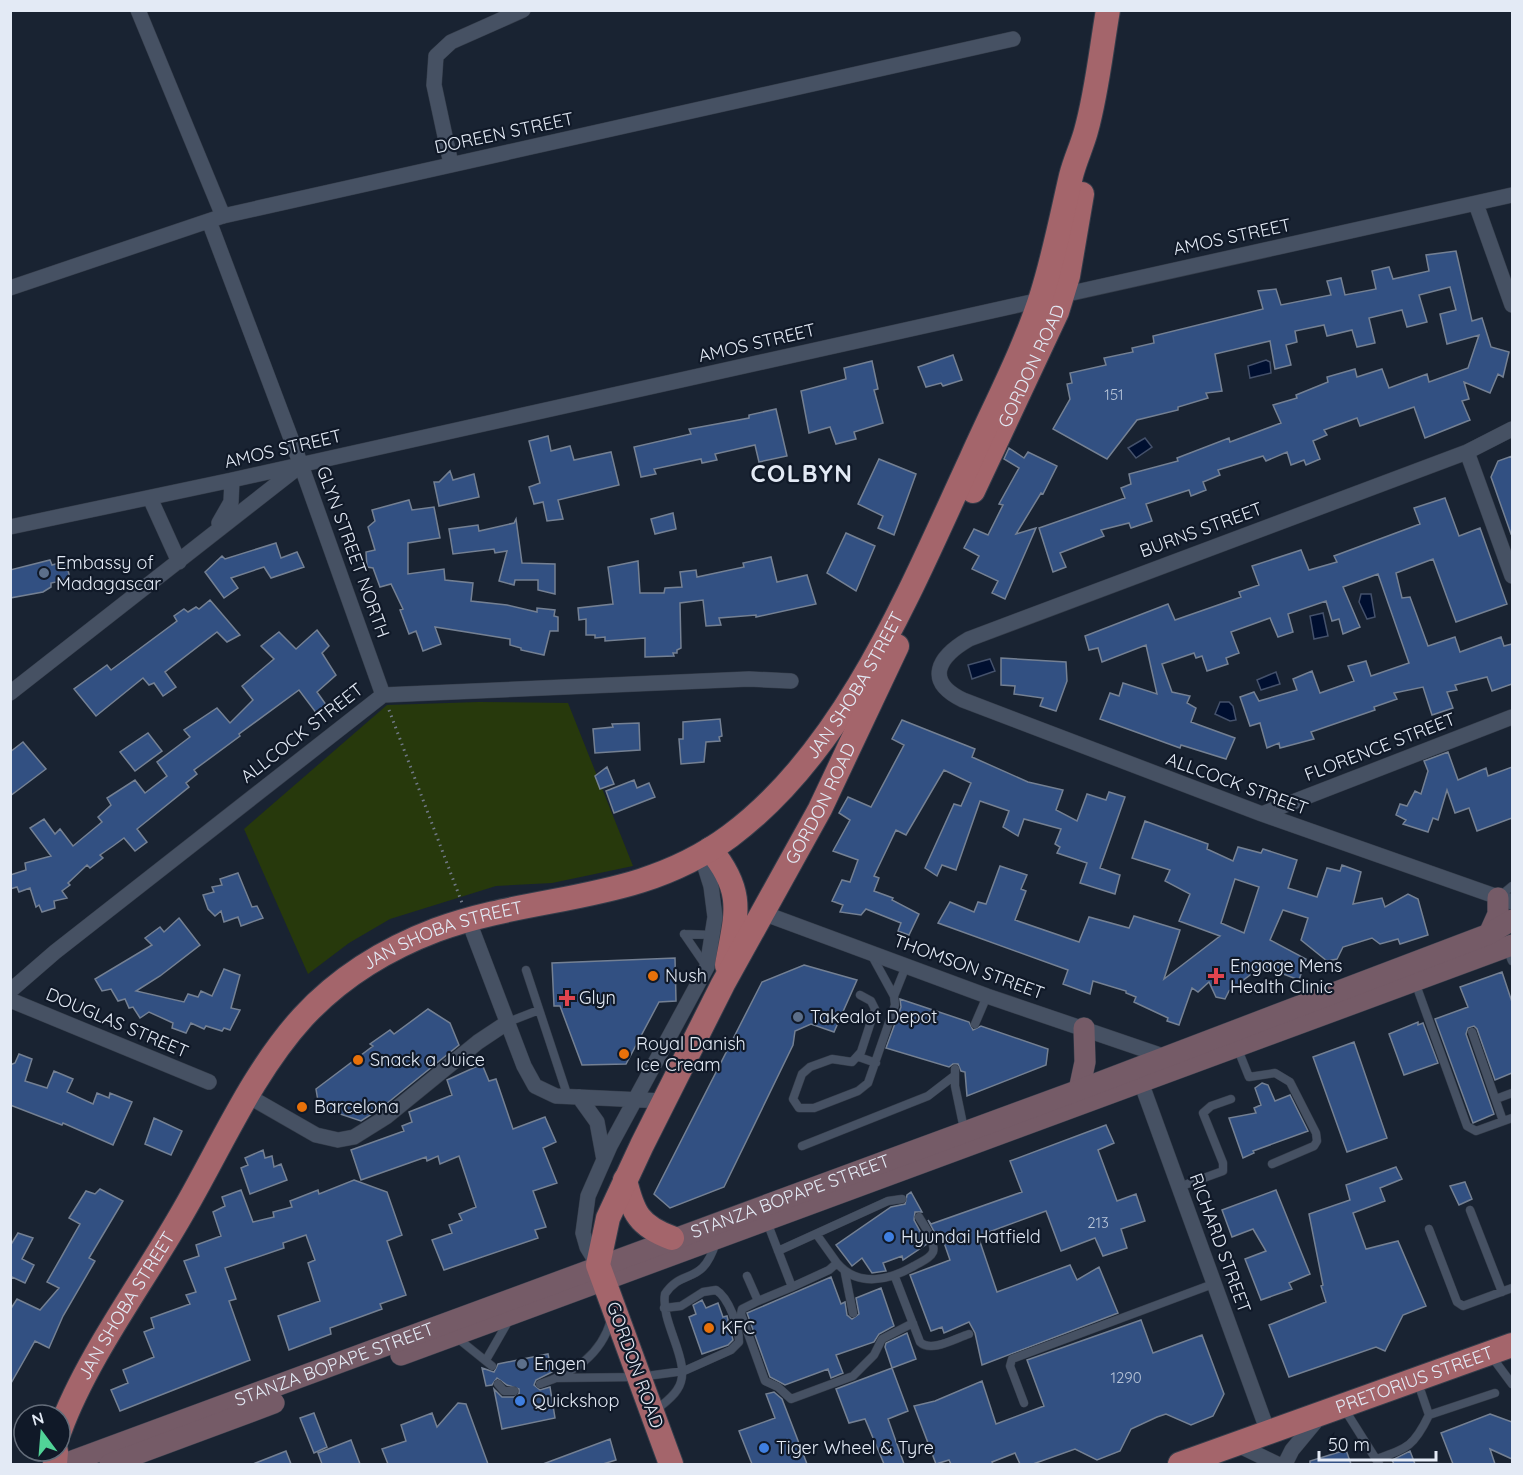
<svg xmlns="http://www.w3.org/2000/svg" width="1523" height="1475" font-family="Quicksand,sans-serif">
<rect width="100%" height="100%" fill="#192332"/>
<path fill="#27390c" d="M479,702l89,1 65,163 -81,17 -56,3 -106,33 -41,24 -41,31 -64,-145 143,-124z"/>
<path fill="#000f30" stroke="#44516b" stroke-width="1.5" d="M1266,360l4,2 1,11 -21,5 -2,-12z
M1145,438l7,9 -16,11 -8,-10z
M1361,594h10l4,23 -8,2 -8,-17z
M1323,613l5,23 -14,3 -4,-23z
M990,659l5,12 -23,8 -4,-14z
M1276,672l4,12 -19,6 -4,-10z
M1220,702h9l4,4 3,14 -6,1 -15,-7z"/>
<path fill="#325082" stroke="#748093" stroke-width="1.5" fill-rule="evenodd" d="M1456,251l16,70 10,-3 9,29 18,5 -6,25 -5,-3 -8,19 -26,-11 5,17 -7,2 8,19 -45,18 -11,-31 -54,19 -3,-8 -33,12 3,5 -14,6 7,18 -14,6 -2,-5 -13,5 -4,-13 -21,9 -3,-5 -45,14 2,5 -17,7 3,8 -15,6 -2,-6 -43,14 6,17 -21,7 -2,-5 -28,7 3,6 -44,17 6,14 -13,5 -14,-44 86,-30 -4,-10 10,-4 -2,-10 49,-13 -1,-3 52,-20 1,4 51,-19 -8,-18 24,-7 -1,-3 32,-13 -1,-5 28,-8 2,8 25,-8 7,19 38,-14 2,8 39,-14 11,-33 -32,9 -7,-30 16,-4 -6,-23 -31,8 8,27 -20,5 -5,-17 -33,8 6,25 -18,4 -5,-17 -25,6 -3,-11 -29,6 2,11 -11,3 5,20 -16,4 -5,-28 -55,13 7,37 -16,2 2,5 -30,9v3l-41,10 -30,39 -54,-30 17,-30 -3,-15 5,-1 -2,-10 36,-8 -2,-7 29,-6 -1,-4 22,-5 -1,-7 110,-27 -5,-18 18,-2 5,16 50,-10 -4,-14 14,-3 4,17 31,-6 -4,-18 17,-4 4,12 36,-8 -3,-16z
M953,355l9,25 -19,6 -2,-3 -15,4 -8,-20z
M872,361l6,28 -4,1 9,33 -29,9 2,7 -20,5 -6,-17 -21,6 -8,-42 45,-12 -2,-11z
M776,409l11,47 -28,6 -4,-17 -40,9 2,6 -15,3 -1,-4 -47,10 2,5 -15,3 -7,-30 57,-13 -2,-5 60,-11v-3z
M548,436l3,15 19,-5 4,14 37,-8 8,33 -61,15 5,19 -16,2 -4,-19 -9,2 -5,-17 11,-4 -11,-42z
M1009,448l15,10 4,-6 29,14 -14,28 -2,-1 -25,41 20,-6 -31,71 -13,-6 6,-12 -26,-12 7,-13 -15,-8 10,-19 14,6 15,-30 -4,-1 20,-36 -15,-9z
M1512,456v77l-1,1 -20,-57 7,-16z
M879,459l37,15 -22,61 -16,-7 5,-12 -25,-12z
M450,471l3,9 21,-6 5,23 -40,9 -5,-24h5z
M1445,498l14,38 21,-8 27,76 -51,18 -23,-63 -37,14 6,25 8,-1 18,49 27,-9 5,15 41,-15 3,9 8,-2v40l-20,7 -5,-14 -32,8 2,5 -10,2 6,16 -21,7 -9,-28 -29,6 3,6 -23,8 1,3 -64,22 3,7 -34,9 -1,-5 -12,5 -7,-25 -10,3 -10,-29 14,-5 5,9 38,-11 -4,-11 19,-8 8,22 34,-12 -6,-15 18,-5 5,15 38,-13 -31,-89 -35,13 17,40 -17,7 -4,-15 -7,2 -6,-20 -38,13 5,18 -15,5 -8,-19 -39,14 8,21 -13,5 2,6 -21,7 -5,-15 -6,2 -2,-5 -32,11 10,28 18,4 -3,7 9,5 -5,14 44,16 -9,21 -45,-14 -1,3 -80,-29 10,-26 9,3 4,-13 34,11 -11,-49 -44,17 -4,-14 -9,2 -4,-14 83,-32 7,16 66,-23 -2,-5 20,-7 -7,-19 49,-16 8,20 28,-8 -3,-6 86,-32 -6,-16z
M409,500l3,10 22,-3 6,31 -32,5v31l36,-5 1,11 28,3 -2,18 36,4 30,7v-4l18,2 -1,6 4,1v14h-8l-6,24 -23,-5v-2l-11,-3v-6l-75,-12 6,17 -18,7 -7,-20 -7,3 -9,-24 3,-1 -12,-25 -11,3 -7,-19 -6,-1 -1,-15 9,-2 -7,-23 7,-6 -3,-11z
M673,513l3,16 -21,5 -4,-15z
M516,519l6,44 33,1v30l-17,-4v-10h-23l-1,5 -15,-4 8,-30 -12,2 -1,-4 -41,5 -4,-25 29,-4 1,6 35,-8z
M846,533l29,13 -19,45 -29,-18z
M276,543l5,15 16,-6 7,15 -33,11 -7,-11 -33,11 7,10 -14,10 -19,-26 17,-16 3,3z
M771,557l6,25 30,-7 9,29 -60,13v-2l-37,3 2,7 -15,1 -3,-26 -23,3 1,45 -4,2v3h-4l1,3 -29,1v-19l-40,3v-4l-10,1v-3h-9v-16l-7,1 -1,-12 35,-4 -5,-37 30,-6 2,32h24l1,-5 17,-1 -2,-15 16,-2 1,7 47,-10 -1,-4z
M50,560l2,5 14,-4 4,18 -19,4v4l-8,5 -33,6v-28z
M210,600l30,35 -13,7 -10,-10 -52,40 11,15 -13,9 -9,-13 -5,2 -6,-7 -47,38 -22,-27 33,-24 4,5 66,-49 -3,-5 10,-7 4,3 8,-5 3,2z
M317,630l12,16 -7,7 14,22 -19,17 10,14 -10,8 -18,-24 -60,44 1,2 -46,34 3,4 -11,9 3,4 -52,42 10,13 -12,9 -11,-13 -11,8 -13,9 3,3 -13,10 -3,-3 -19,18 2,2 -8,6 5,7 -13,3 1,7 -13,4 -3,-7 -3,2 -6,-19 -11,4 -2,-5 -7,2v-14l16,-5 -1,-7 26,-7 -21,-28 14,-9 11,15 5,-5 13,17 29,-24 -4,-5 13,-12 -4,-7 11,-7 17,-11 10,13 22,-17 -10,-14 33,-25 -6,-7 33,-22 13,15 23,-23 -11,-14 32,-27 -13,-13 18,-14 17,17z
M1001,658l65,4 1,19 -11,30 -16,-5 3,-8 -29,-4 1,-8 -14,-1z
M720,719l2,17 -3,1 1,4 -14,1 -2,20 -23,2 -2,-25h4v-17z
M902,720l73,29 -3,8 56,25 35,8 -7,20 21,11 10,-27 19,6 3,-8 16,5 -25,71 20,7 -5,19 -35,-11 7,-20 -30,-10 3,-6 -5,-3 6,-15 -37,-10 -6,17 -15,-9 6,-16 -29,-10 -24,69 -14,-5 -5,11 -12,-8 29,-64 7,2 10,-23 -27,-13 -38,65 -10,-5 -22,46 5,2 -5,13 19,7 -1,2 27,14 -10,21 -11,-4 3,-8 -35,-14 -5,6 -21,-3 3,-7 -11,-4 10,-21 8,2 8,-22 -25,-9 17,-31 -11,-7 9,-16 23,10 33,-62 -12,-6z
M639,723l1,27 -45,3 -2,-24 20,-2 -1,-3z
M148,733l14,18 -27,20 -15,-19z
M23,742l23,27 -36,27v-44z
M1448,752l10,28 28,-12 2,8 24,-9v51l-35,13 -8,-23 -14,5 -8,-23 -9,30 -5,-2 -5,14 -25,-8 3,-4 -10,-5 4,-11 7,2 8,-15 6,3 7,-23 -4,-10z
M607,767l7,17 -14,5 -5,-13z
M634,780l3,8 12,-5 6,14 -41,16 -8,-22z
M1145,821l63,23 -1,5 26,12 5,-14 23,6 2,-4 34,11 -9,28 29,9 10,-29 13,3 2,-6 19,7 -8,32 29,-6 3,9 23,-13 10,5 10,36 -28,9 -2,-5 -18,5 -8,-6 -29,9 -6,12 -10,2 -26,-21 7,-22 -25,-8 -13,30 36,19 -7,21 -37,-14 -33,25 -4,8 -9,-2 -7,-15 -11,10 -6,-4 -13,37 -12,-4 1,-3 -34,-16 2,-5 -10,-4v-2l-33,-10 -3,13 -27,-10 5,-14 -130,-47 12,-21 24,10 4,-10 8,2 14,-38 27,9 -6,14 5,2 -11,29 64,22 10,-25 40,11 5,-12 46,14 -16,49 56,-43 -41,-15 11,-27 -25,-13 5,-11 -38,-12zM1235,879l24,8 -15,46 -23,-10z
M238,873l14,34 5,-1 6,12 -22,8 -3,-9 -14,5 -3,-11 -6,5 -7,-7 -5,-14 11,-3 -2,-5 10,-2 -2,-6z
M179,918l21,27 -40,31 -24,15 48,11 4,-8 10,3 3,-6 11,5 12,-27 16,6 -9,33 9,2 -10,20 -6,-2 -2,3 -16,-5 -2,3 -13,-6 -5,10 -14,-5 1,-5 -24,-11 -9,6 -7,-11 -4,1 -4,-9 -7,2 -7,-12 -9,2 -7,-12 57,-34 -7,-7 15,-11 4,5z
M675,958l1,43 -17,1 -33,62 -44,1 -22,-59h-6l-2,-43z
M804,965l53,15 -23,52 -23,-8 -16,7 -2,14 -69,142 -54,21 -16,-14 108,-212z
M1502,972l10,30v71l-17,7 -18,-51 -3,-3 -6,2 -2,6 28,80 -21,9 -38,-104 33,-12 -8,-20z
M900,999l69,23 4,8 8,-4 67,23 -2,16 -79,31 -2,-24 -4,-1 -3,-7h-5l-4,3 -63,-19 15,-41z
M428,1009l22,14 9,22 -79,64 -19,12 -42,-14 -3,-18 57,-43 -3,-2 20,-14 4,4z
M1418,1022v3l5,-2 15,40 -34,12 -15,-41z
M1354,1042l33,96 -40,14 -34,-95z
M19,1054l13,5 -7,22 22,7 7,-17 19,8 -6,13 26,12 4,-11 12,5 1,-5 22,9 -19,43 -50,-22 -1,2 -52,-20v-40l5,-2z
M482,1064l7,17 7,-2 17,50 32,-12 11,25 -13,6 14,35 -24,8 13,36 -11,3 3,8 -94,32 -12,-30 20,-7 -3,-8 13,-5 -3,-6 17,-7 -17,-51 -19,8 -2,-8 -11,5 -1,-4 -65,23 -10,-30 53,-19 -2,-5 10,-4 -3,-10 43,-17 -5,-15z
M1262,1083l6,2 7,16 15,-6 18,36 -55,20 1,2 -11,5 -14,-40 27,-5 -2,-5 7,-3 -6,-17z
M154,1118l28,13 -11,24 -26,-11z
M1106,1125l8,18 -16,7 19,51 19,-7 9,27 -24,8 6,19 -24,8 -8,-18 -34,13 -15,-40 -68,25 19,56 73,-27 7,15 22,-13 19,46 -136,52 -7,-32 -6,-11 -25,11 -2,-6 -11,4 -21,-56 40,-15 -9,-26 -4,3 -9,-17 3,4 91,-32 -12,-31z
M263,1150l2,8 7,-2 2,11 7,-3 6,16 -37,14 -9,-26 7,-3 -3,-7z
M1396,1167l6,12 -22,9 5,13 -32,12 13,36 32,-8 28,65 -23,9 -18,36 -9,-4 -87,30 -20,-52 57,-23 -5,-16 2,-1 -14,-71 41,-14 -4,-15z
M354,1180l33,12 15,43 -15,6 19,54 -26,9 2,5 -52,19 1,6 -42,16 -11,-34 42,-15 -12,-38 7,-3 -9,-25 -23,8 1,5 -59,20 11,31 -7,2 21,59 -130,51 -9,-21 17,-7 -5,-13 31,-13 -10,-25 10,-4 -3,-10 39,-14 -4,-9 10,-3 -12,-31 15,-5 -3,-11 25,-9 -8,-24 12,-6 -3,-9 19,-7 12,32 21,-5 -1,-5 19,-5 -2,-6 28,-11 1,4z
M1465,1182l7,17 -13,6 -9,-19z
M100,1189l23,12 -34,57 6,3 -32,55 -14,32 -14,-7 -25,44v-75l7,-11 23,11 19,-22 -12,-6 33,-58 -11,-6 17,-27 9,3z
M1276,1190l34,84 -21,9 3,6 -31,11 -16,-41 21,-8 -13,-22 -21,8 -10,-27z
M911,1192l11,20h-7l-1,8 13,24 -24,16 -1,-4 -19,7 3,8 -14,2 -10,-15 -10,8 -16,-21 55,-38 14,-3 2,-9z
M18,1233l15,5 -11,21 12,6 -9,18 -13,-6 -2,4v-35z
M831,1277l10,27 4,-2 2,13 5,4 7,-5 -3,-16 25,-10 13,38 -15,8 -5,8 -38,13 7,18 -12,5 -3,-9 -43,16 -15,-8 -23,-64z
M702,1300l4,8 12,-5 5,14 4,-1 6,24 -5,5 -26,9 -13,-37 7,-3 -3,-9z
M1141,1320l12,33 49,-18 22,59 -11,22 -22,9 -25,-11 -9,3 -26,12 -11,22 -23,9 -22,-11 -42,15h-13l-5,-11 -23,9 1,2h-42l-2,-4 -13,4 -22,-58 21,-5 47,-20 14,43 48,-18 -17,-46z
M907,1333l9,26 -24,9 -7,-21 1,-4z
M548,1354l4,18 -16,8 -2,5 6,5 10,-3 5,31 -53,11 -8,-40 8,8h12l5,-3v-5l-12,-4 -10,-7 -5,7 -6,1 -4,-18 12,4 4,-8z
M892,1368l16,43 -20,8 16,45h-20l-19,-45 -16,4 -13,-34z
M774,1392l8,7 25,65h-55l-13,-33 36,-13 -9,-24z
M458,1403l8,1 22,60h-100l-6,-15 24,-8 -5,-16 31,-12 5,14z
M314,1413l13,34 -13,6 -14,-35z
M1490,1414l22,8v37l-22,-10 5,15h-42l-12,-31z
M610,1439l6,21 -13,4h-60z
M351,1440l9,24h-38l-4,-11z
M1346,1450l5,14h-41v-3z
M286,1451l5,13h-38z
M1410,1451l5,13h-21l-2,-4z"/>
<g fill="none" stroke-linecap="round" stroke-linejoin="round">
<defs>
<path id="service" d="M1500,896l12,-10
M684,934l22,32
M684,934l28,1
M1507,949l5,12
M526,970l42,127
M1415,982l52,144 9,5 36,-13
M860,995l11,6 4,8 -14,43 -9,10 -20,-3 -22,8 -8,7 -9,25 6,9h15l44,-17 10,-8 27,-78 -1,-9 -23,-42
M894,996l12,-30
M508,1022l31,-12
M975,1024l12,-28
M1472,1032l31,89
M1237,1047l12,30 26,-4 15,9 26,51 1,8 -3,5 -42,18
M859,1057l17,6
M955,1069v17l9,43
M1496,1099l16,-6
M802,1146l126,-50 26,-20
M1179,1187l44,-16v-8l-20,-50 8,-7 20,-7
M1470,1210l32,82
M767,1222l25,65 37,-17 8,-7 -20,-28
M1429,1229l28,73 6,4 49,-18
M778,1251l110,-50 14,-2
M837,1263c21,25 53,17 77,3 6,-4 16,-7 19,-14 3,-11 -9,-26 -14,-35
M845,1273l8,40
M747,1276l11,25 34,-14
M895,1277l25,65c11,11 36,-4 49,-8
M758,1301l-16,8 -1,5 24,67 13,6 13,12 62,-23 21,-21 8,-16 31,-16
M456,1337l36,29
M1492,1357l20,27
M486,1360l23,-40
M556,1378l83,-1 45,-6 47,-21 8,-8c0,-15 -10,-44 -23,-52l-13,2 -22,14 -17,2
M498,1384l6,7h10
M540,1384c34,-11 61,-29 71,-64
M1024,1403l-14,-37 2,-7 201,-75
M656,1410c7,-6 16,-12 21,-20 18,-25 -17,-65 -12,-96 18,-27 37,-7 51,-52
M1345,1410l34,54
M1429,1415l66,-22
M1377,1459c31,-11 37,-13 52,-44l-11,-32"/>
<path id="minor" d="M138,10l85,206
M451,164l-17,-79 2,-29 15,-14 72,-32
M1476,204l36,101
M209,221l92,244 82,230
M10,288l213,-72 790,-177
M1512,429l-45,23 -498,187c-31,18 -45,42 -6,61l299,114 250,88
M1467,452l45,124
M150,498l29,64
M219,523l12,-21 1,-22
M10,527l222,-47 1280,-285
M10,693l286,-224
M1262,814l250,-97
M763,913l224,83 176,60
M468,919l56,147 11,20 21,10 108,5
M10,991l45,-39 328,-257 366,-16 42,2
M10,1000l199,82
M1138,1074l130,358
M248,1096l68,39 22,5 16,-3 32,-20 92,-75 30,-20
M579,1097l18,25 7,38
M598,1265l-11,-18 -4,-14 5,-37 22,-50 97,-179 8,-50 -4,-31 -10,-32
M1236,1444l41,20
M1285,1464l7,-14 29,-35"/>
<g id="secondary">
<path d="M1489,934l9,-20v-16"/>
<path d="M1079,1090l6,-28 -1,-34"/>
<path d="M401,1355l1111,-410"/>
<path id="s1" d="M64,1464l1015,-374 410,-156 23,-14"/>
<path d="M110,1464l164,-61"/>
</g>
<g id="primary">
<path id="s2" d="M973,491l84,-179 11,-36 14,-82"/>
<path d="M710,849c36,44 26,65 17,116"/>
<path d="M625,1180c8,33 14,46 47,58"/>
<path id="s3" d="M60,1430c26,-71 82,-147 120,-213 39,-66 71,-143 123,-200 37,-40 83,-68 133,-87 101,-37 202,-26 294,-94 117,-87 181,-248 241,-377 24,-54 53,-108 71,-165 12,-38 20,-79 29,-118 4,-16 11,-30 15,-45 11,-39 15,-81 22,-121"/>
<path d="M55,1464l1,-13"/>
<path id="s4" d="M671,1464l-73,-199 10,-47 34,-73 81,-161 97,-175 77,-163"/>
<path id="s5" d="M1180,1464l332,-119"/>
</g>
</defs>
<use href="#service" stroke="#353d4a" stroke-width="9"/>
<use href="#minor" stroke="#353d4a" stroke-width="16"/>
<use href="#secondary" stroke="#353d4a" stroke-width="22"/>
<use href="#primary" stroke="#353d4a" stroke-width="26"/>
<path stroke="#717987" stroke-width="3" stroke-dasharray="1.5 4.5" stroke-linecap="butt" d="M389,710l73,193"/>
<use href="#service" stroke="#465163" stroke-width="8"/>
<use href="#minor" stroke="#465163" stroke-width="15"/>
<use href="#secondary" stroke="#755b67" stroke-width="21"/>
<use href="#primary" stroke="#a4656b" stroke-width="24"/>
</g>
<g fill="#5c6f8a" stroke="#101928" stroke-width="2">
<circle cx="44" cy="573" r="6"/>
<circle cx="798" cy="1017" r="6"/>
<circle cx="522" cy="1364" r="6"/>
</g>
<g fill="#e8710a" stroke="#101928" stroke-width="2">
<circle cx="653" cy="976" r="6"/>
<circle cx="624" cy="1054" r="6"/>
<circle cx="358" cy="1060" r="6"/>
<circle cx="302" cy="1107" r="6"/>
<circle cx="709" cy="1328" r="6"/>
</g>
<g fill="#e0444e" stroke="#101928" stroke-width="2">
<path d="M1213 967h6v6h6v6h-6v6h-6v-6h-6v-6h6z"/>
<path d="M564 989h6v6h6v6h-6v6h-6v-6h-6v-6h6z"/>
</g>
<g fill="#3f7fe0" stroke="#101928" stroke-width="2">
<circle cx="889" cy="1237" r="6"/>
<circle cx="520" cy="1401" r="6"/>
<circle cx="764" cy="1448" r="6"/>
</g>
<g text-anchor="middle" stroke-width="4.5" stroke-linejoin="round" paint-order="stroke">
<g font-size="15" fill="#b7c4d8">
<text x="1114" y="400">151</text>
<text x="1098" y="1228">213</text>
<text x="1126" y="1383">1290</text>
</g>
<g font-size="18" fill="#e3eaf5" stroke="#101928">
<text transform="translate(504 133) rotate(-12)" y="6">DOREEN STREET</text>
<text transform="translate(1232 237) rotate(-12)" y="6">AMOS STREET</text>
<text transform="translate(757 343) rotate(-13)" y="6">AMOS STREET</text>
<text dy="6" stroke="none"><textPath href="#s2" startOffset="138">GORDON ROAD</textPath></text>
<text transform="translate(283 449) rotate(-13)" y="6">AMOS STREET</text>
<text transform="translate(1201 530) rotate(-20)" y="6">BURNS STREET</text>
<text transform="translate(353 552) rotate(70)" y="6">GLYN STREET NORTH</text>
<text dy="6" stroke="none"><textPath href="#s3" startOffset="1149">JAN SHOBA STREET</textPath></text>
<text transform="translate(302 733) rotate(-38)" y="6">ALLCOCK STREET</text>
<text transform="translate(1380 747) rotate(-21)" y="6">FLORENCE STREET</text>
<text transform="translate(1237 784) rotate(20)" y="6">ALLCOCK STREET</text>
<text dy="6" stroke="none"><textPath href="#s4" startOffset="726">GORDON ROAD</textPath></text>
<text dy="6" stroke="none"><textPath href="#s3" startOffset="645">JAN SHOBA STREET</textPath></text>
<text transform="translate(969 967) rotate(20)" y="6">THOMSON STREET</text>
<text transform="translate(117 1023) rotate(23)" y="6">DOUGLAS STREET</text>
<text dy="6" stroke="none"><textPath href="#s1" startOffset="774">STANZA BOPAPE STREET</textPath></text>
<text transform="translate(1220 1243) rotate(70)" y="6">RICHARD STREET</text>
<text dy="6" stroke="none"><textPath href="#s3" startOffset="141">JAN SHOBA STREET</textPath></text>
<text dy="6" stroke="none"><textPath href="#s1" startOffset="288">STANZA BOPAPE STREET</textPath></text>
<text transform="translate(635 1365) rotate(70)" y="6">GORDON ROAD</text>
<text dy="6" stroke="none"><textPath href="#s5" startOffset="249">PRETORIUS STREET</textPath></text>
</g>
<g font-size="18" fill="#e3eaf5" stroke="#101928" text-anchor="start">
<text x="56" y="569">Embassy of<tspan x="56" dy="21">Madagascar</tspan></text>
<text x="1230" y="972">Engage Mens<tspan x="1230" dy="21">Health Clinic</tspan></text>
<text x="665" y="982">Nush</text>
<text x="579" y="1004">Glyn</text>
<text x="810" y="1023">Takealot Depot</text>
<text x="636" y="1050">Royal Danish<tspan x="636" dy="21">Ice Cream</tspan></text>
<text x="370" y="1066">Snack a Juice</text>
<text x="314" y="1113">Barcelona</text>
<text x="901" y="1243">Hyundai Hatfield</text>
<text x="721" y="1334">KFC</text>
<text x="534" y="1370">Engen</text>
<text x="532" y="1407">Quickshop</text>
<text x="776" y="1454">Tiger Wheel &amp; Tyre</text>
</g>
<g font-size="24" font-weight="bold" letter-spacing="1.5" fill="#e3eaf5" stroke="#101928">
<text x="802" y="482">COLBYN</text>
</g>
</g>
<rect width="1523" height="1475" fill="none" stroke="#e3eaf5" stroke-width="24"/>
<g transform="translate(42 1433) rotate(344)"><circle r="28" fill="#101928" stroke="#646d7a" stroke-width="1.5"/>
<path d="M0-4.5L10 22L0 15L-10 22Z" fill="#51d397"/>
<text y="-9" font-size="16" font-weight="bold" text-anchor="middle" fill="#e3eaf5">N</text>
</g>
<path d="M1319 1451v9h117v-9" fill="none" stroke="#e3eaf5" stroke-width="3"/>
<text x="1328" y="1451" font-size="18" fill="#e3eaf5" stroke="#101928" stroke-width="4.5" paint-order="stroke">50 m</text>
</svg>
